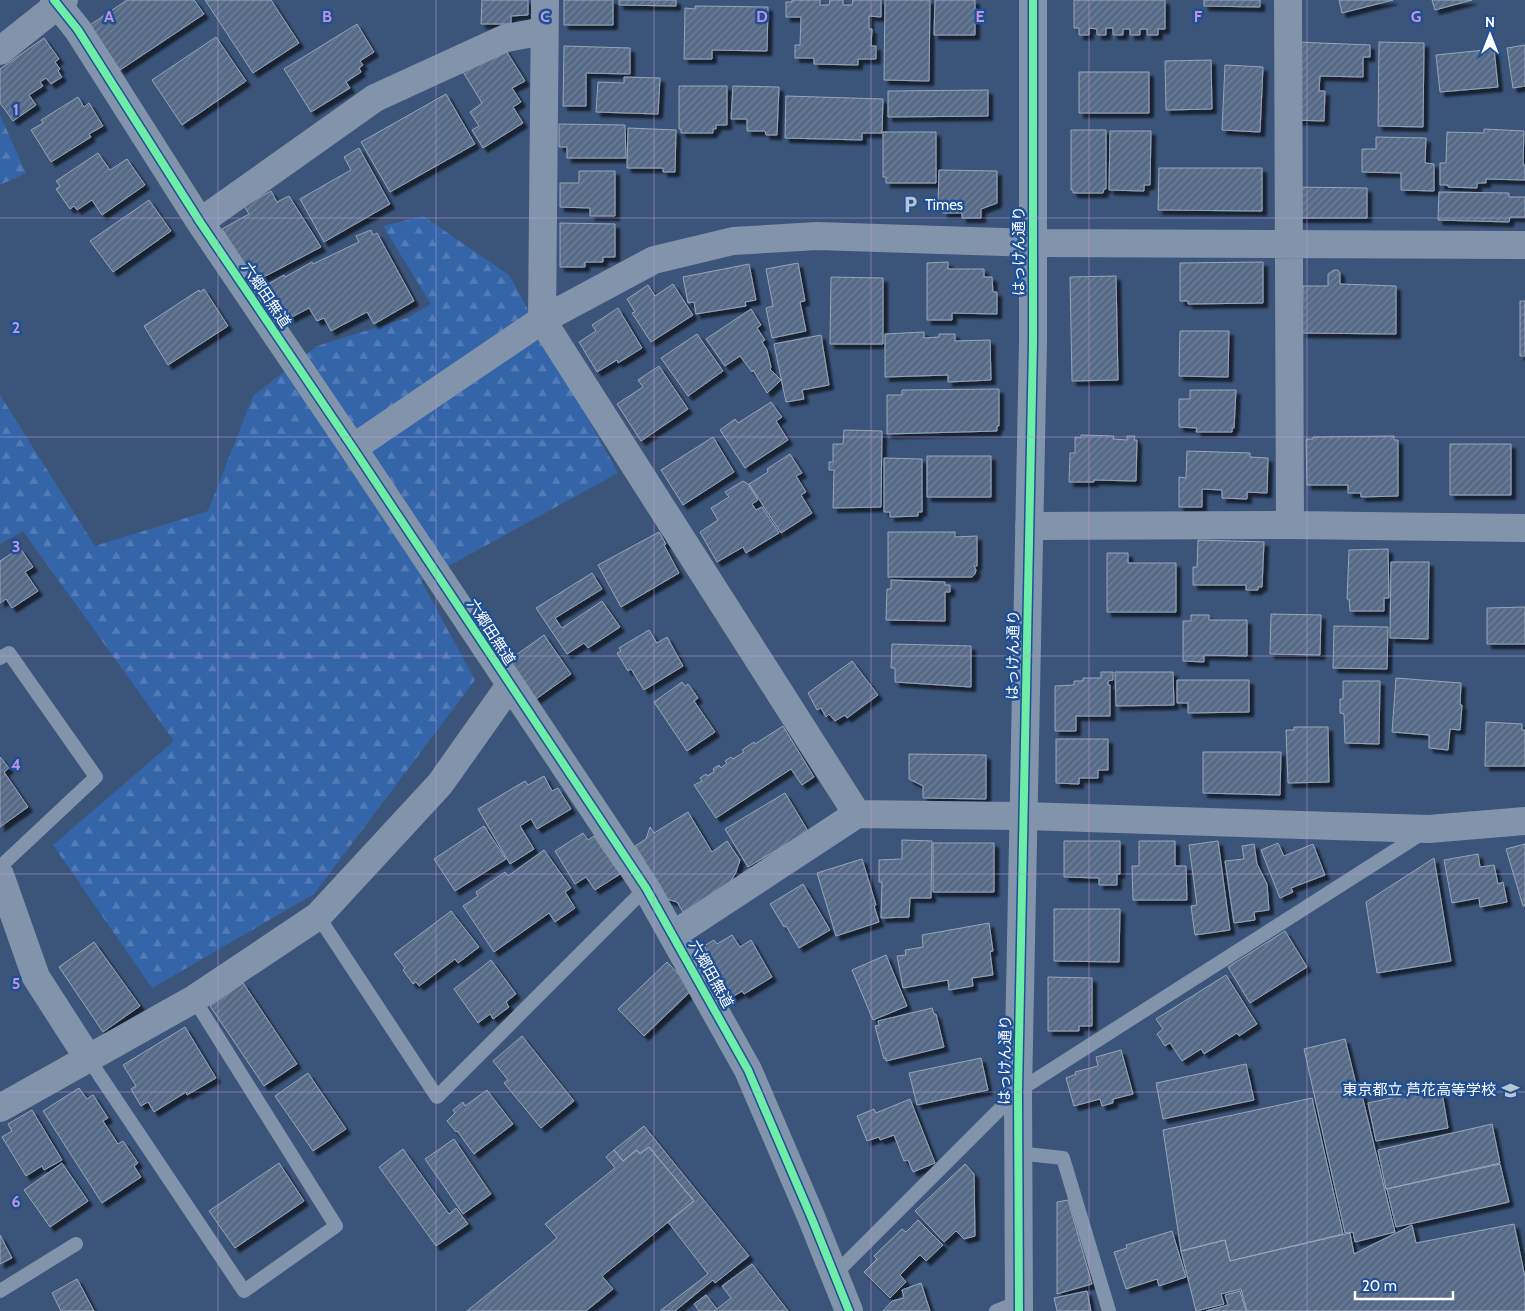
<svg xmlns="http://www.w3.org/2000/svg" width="1525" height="1311" font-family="Cabin,'Noto Sans JP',sans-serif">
<defs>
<pattern id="forest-firs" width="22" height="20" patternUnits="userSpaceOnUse" patternTransform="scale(1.25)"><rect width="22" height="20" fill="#3565a9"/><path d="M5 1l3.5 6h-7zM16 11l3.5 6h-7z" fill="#537cb6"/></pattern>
<pattern id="building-hatch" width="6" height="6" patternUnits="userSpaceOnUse" patternTransform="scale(1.25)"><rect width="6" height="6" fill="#566b88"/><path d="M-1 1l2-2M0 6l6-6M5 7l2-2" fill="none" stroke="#6f819a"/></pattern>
<filter id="shadow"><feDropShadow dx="4.5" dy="4.5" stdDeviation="1" flood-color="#0009"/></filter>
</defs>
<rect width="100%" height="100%" fill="#3b5479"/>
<path fill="url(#forest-firs)" d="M0,115l26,58 -26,12z
M423,216l86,59 109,198 -197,108 54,99 -161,214 -162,94 -99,-143 121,-104 -151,-210 -23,13v-149l95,151 113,-35 45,-115 64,-50 90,-28 24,-14 -48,-78z"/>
<path fill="url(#building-hatch)" stroke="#97a5ba" filter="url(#shadow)" d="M127,0h67l10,14 -84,56 -30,-45z
M205,0h66l28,43 -46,30z
M482,0h46v15l-17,1v8h-30z
M564,0h49v25h-49z
M619,0h57v6l-57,-1z
M792,0h28v5h9l1,-5h13v5h9l1,-5h28v17l-12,-1v13h3l-1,17h5v13h-18v6l-44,-1v-6h-19v-13h5l1,-28h-15v-15h6z
M885,0h45l-1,81 -45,-1z
M935,0h40v35h-41z
M1074,0h91v29h-7v6h-11v-6h-7v6h-10v-6h-7v6h-10v-7h-7v7h-9v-6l-8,-1v7h-10v-7h-5z
M1204,0h56v7l-56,-1z
M1339,0h54l-51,13z
M1432,0h40l-37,10z
M695,6l73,1 -1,44 -55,-1v9h-28l1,-51 10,1z
M357,24l17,28 -14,9 3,4 -4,3 2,4 -15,10 4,6 -39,24 -27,-43z
M216,37l30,44 -64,44 -30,-45z
M44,38l15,21 -4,3 5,7 -2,2 4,6 -11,7 -5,-6 -6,4 3,4 -14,9 7,10 -23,16 -13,-18v-34z
M1296,42l74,3v12h-7v20l-43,-1 -1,15h6l-1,30 -31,-1z
M1379,42l45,1 -1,84 -45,-1z
M1525,45v41l-12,2 -6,-40z
M564,46l66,2v26l-44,-1v33h-23z
M505,49l20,32 -13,7 9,14 -8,5 10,16 -40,25 -11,-18 7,-4 -9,-14 12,-9 -19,-31z
M1494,49l4,38 -58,5 -4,-37z
M1211,60l1,49 -46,1 -1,-49z
M1225,65l38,2 -3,65 -38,-2z
M1079,72h70v41h-70z
M624,77l36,1 -2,36 -62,-2 2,-30 26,1z
M679,86h48v39h-11v4h-3v4h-32v-4h-2z
M733,86l46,1 -2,48h-11l-1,-4h-18v-12h-16z
M988,90v26l-100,1v-26z
M446,94l29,50 -85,48 -29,-50z
M786,96l97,3 -1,34h-20v7l-77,-2z
M78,97l6,10 5,-4 14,23 -14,8 2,3 -40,25 -20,-32 12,-7 -2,-3z
M559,124l66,1 1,33h-59v-11h-8z
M628,128l48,2 -1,42h-12v-4h-36z
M1484,129l40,2 -1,34h2v15l-39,-1v4h-9v5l-29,-1v-2h-8v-22h6l1,-31 37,1z
M1071,130h35v59h-2l-1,4h-30v-3h-2z
M1110,131h41l-1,54h-6v6l-35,-1z
M883,132h53v51h-50v-6h-3z
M1376,137l50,1 -1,25 9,1v27l-33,-1v-17l-39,-1v-23h14z
M359,148l31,56 -66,38 -24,-43 51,-29 -7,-13z
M98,153l12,17 17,-11 18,26 -43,30 -10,-15 -15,10 -3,-4 -4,3 -14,-20 4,-3 -4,-5z
M1159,168h103v43l-104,-1z
M939,170l58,1v32l-16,6v9h-19v-5h-19l1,-8h-6z
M579,171h36v45h-25v-8l-30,-1v-24h19z
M1293,187l74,1v30h-69z
M271,191l6,11 12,-6 32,51 -65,34 -34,-52 27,-15 -5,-8z
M1439,192l70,1v4h16v20h-15l-1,5 -71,-2z
M149,200l22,31 -58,41 -23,-31z
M560,223l55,1v33h-12v5h-18v5h-25z
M371,230l2,5 4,-2 37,68 -40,23 -7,-12 -36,19 -7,-13 -7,3 -8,-13 -19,10 -3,-4 -6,4 -18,-31 21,-12 1,2 27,-15 1,2 46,-22 -3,-6z
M948,262v7h36v8h8l1,15h4v22l-45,-1v7h-25v-57z
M1263,262v41l-75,1v-3h-8v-38z
M798,263l7,38 -5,1 6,29 -34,7 -6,-30 7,-2 -7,-37z
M749,264l7,36 -11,2 1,4 -50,8 -2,-12 -6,1 -5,-26z
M1334,270h4l2,3v11l56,2v48l-94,-1 1,-47h25v-12z
M1116,276l2,104 -46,1 -2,-104z
M831,277l52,1v66h-53z
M673,284l20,31 -42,27 -19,-29 3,-1 -8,-13 21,-14 7,11z
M204,289l24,37 -60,39 -24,-39 55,-36 1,2z
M1520,301h5v55h-5z
M618,308l24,40 -24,15 -1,-3 -20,12 -18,-30 17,-11 -4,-6z
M751,309l10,16 -4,3 8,12 -3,2 5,8 4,17 -1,2 11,11 -14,13 -14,-23 -1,2 -12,-16 -15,10 -19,-27z
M1180,331h49l-1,46 -49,-1z
M924,332v6l15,-1v-3h16v7l35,-1 1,40 -43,2v-7l-63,2v-43z
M697,334l26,37 -35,25 -27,-38z
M821,335l8,50 -27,5 2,9 -18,3 -12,-58z
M659,366l29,43 -47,32 -24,-37 26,-17 -5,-7z
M999,389v37h-2v5l-110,3v-39h15v-5z
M1190,390h46l-2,38h-2v4h-36l1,-4 -18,-1v-28h11z
M771,402l11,15 -6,4 12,19 -43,28 -25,-38 15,-11 3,4z
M844,430l38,1 -1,76 -48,1 1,-38h-5v-8h4v-18h10z
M1081,435l33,1 -1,3 14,1v-4h8l-1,4h3l-1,41 -42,-1v2h-25l1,-29h5v-16l6,1z
M1394,436v4h4v56l-37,1v-4h-13v-8h-41l-1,-46h7v-2z
M713,437l21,35 -51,33 -22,-35z
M1450,444h61v51h-61z
M1187,451l63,2v4l18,1 -1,35 -20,-1v7l-25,-1v-8l-20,-1v18h-23v-30l7,1z
M790,454l12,19 -6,3 10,16 -5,3 11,18 -31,20 -32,-49 19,-12 -1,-3z
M927,456h64v41h-64z
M884,458l38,1v53h-4v4l-28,1v-5h-6z
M743,481l5,3 10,16 -6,4 4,6 6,-3 17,26 -33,20 -3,-6 -26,15 -17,-30 18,-12 -7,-12 18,-11 -4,-5z
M659,532l7,12 -2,1 15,28 -58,34 -23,-42z
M888,532h67v5l22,-1v30h-3l2,4 -1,4 -3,3h-84z
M1198,540l66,2 -2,45h-4v3h-12v-5h-53v-18h4z
M20,548l13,19 -8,5 13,19 -26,17 -6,-9 -6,4v-42z
M1388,549l1,49h-5v13h-34l-1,-12h-2l2,-49z
M1107,553h21v10h48v49h-69z
M1391,562h38l-1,77 -38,-1z
M592,573l10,16 -47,29 7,10 40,-27 18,26 -32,21 -4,-5 -17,11 -31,-46z
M891,580l54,2v3h5v7h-5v29l-59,-1 1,-31h4z
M1525,607v37h-38v-36z
M1271,614l50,1 -1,40 -50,-1z
M1191,615h18v5h38v36l-43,-1v7l-21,-1v-40h8z
M1334,626l54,1 -1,42 -54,-1z
M649,630l8,13 10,-6 16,29 -39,24 -13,-21 -3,2 -11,-18 4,-2 -2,-3z
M544,635l27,39 -35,25 -27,-39z
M892,644l79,2v41l-76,-5v-14h-4z
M852,661l26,34 -31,23 -2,-3 -10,6 -6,-7 -3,3 -5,-9 -4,2 -9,-17z
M1101,672h12v8l-5,1v4h2v31h-34v15h-21v-45l19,-1v-4h9v-3h18z
M1115,672h58l1,33 -58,1z
M1396,678l65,5 -1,22h2l-2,25 -10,-1 -2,21 -19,-2v-13l-37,-3z
M1177,680h72v32l-61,1v-10h-11z
M1343,681h37l-1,63 -34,-1 -1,-29 -4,-1v-14h3z
M682,682l3,4 3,-2 10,14 -4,3 21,31 -28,19 -33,-49z
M1486,722l36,2v6h3v36h-40z
M783,726l31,51 -12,8 -11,-16 -75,49 -22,-33 8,-4 -2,-3 6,-4 1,2 7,-4 -1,-3 6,-4 2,3 6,-5 -2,-2 6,-4 2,2 11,-7 -2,-2 12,-8 1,2z
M1294,727h34l1,55 -41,1 -2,-53h8z
M1056,739h52v31h-10v8h-19v6l-23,-1z
M1203,752h78l-1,43 -77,-2z
M909,754l77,1v44l-63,-1v-12l-14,-7z
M0,757l9,11 -5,4 24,35 -28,20z
M544,776l8,15 6,-3 13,21 -34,20 -6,-10 -11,7 14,23 -24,15 -32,-55 47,-28 3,4z
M785,793l23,38 -60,36 -23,-38z
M688,812l24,40 15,-11 13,19 -4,12 -8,14 -45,26 -6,-10 -14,-4 3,-3 -14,-14 -7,-12 -1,-9 -9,-14 11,-7 4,-12 4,6z
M484,826l22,33 -51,32 -21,-32z
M583,833l5,7 6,-4 26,38 -25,16 -9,-13 -11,7 -20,-33z
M902,840l30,1 -1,57h-21l-1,19 -28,1 1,-36h-3v-22l23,-1z
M1064,841h56v33h-3v11h-18v-7l-35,-1z
M1139,841h36v25h11l1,34h-54l-1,-34h7z
M1218,841l12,89 -35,5 -4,-29 6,-1 -8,-60z
M933,843h61v49h-61z
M1278,843l6,13 29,-12 12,31 -34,13 2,4 -13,6 -19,-48z
M1254,844l3,20 10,20 2,26 -15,2 1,8 -21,3 -9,-62 19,-2 -2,-13z
M1525,844v62h-2l-17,-57z
M544,850l27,38 -6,4 10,16 -20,14 -6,-9 -55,39 -31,-46 15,-10 -2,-4 29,-20 3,4z
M1478,854l2,13 14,-2 4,19 5,-2 4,20 -27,5 -1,-9 -27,5 -8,-43z
M1434,858l17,103 -74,12 -11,-71z
M862,859l14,46 -2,1 5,16 -43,14 -19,-63z
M803,884l27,46 -31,18 -13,-22 -2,1 -14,-23z
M1054,909h66l-1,53 -65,-1z
M451,911l28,36 -21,16 -3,-4 -36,27 -3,-4 -3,2 -10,-14 2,-2 -11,-14z
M989,923l4,28 -3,1 3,23 -21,3 1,8 -24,4 -1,-10 -45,8 -6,-32 9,-1 -1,-5 18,-3 -1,-12z
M1285,931l22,36 -57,36 -22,-36z
M732,935l8,12 11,-7 21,37 -28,17 -2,-3 -13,8 -13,-23 4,-2 -16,-28 10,-6 3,4z
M94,942l46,64 -37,26 -44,-65z
M886,955l21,51 -34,14 -21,-50z
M491,960l25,34 -10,8 3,5 -16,12 -3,-5 -12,9 -24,-34z
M667,962l26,27 -49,47 -26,-27z
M1226,975l31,49 -18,12 -2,-3 -33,21 -3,-5 -19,12 -12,-18 -5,3 -8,-12 6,-5 -7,-10z
M1048,977l44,1v48h-13v5h-31z
M243,983l54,81 -33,22 -54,-80z
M932,1008l2,6h2l8,33 -58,14v-3l-2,1 -9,-33 4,-1 -1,-4z
M185,1027l31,51 -29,17 -1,-3 -32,20 -6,-10 -7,4 -10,-17 5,-3 -13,-21z
M522,1036l52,65 -33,27 -37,-45 4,-3 -15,-19z
M1345,1039l12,49 3,-1 35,145 -40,10 -2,-10 -8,1 -41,-184z
M1121,1050l12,44 -20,5v4l-11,3 -2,-7 -26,7 -8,-28 10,-4 -1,-2 23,-6 -2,-9z
M981,1058l7,32 -71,15 -8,-32z
M1246,1064l8,36 -91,19 -7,-36z
M308,1073l38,56 -33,22 -38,-55z
M1441,1087l7,41 -72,13 -8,-38z
M79,1088l8,11 6,-4 15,23 -5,3 15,23 5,-3 15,22 -4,3 7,11 -39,26 -59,-92z
M487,1090l26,34 -39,30 -17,-23 -1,1 -9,-11 8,-8 -2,-3 10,-8 2,4z
M1312,1098l31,136 -113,27 -5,-21 -44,11 -18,-121z
M910,1099l25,64 -22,9 -5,-12 -4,1 -10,-26 -14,5 -1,-3 -12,4 -10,-25 17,-7 2,4z
M32,1110l30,50 -18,10 -2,-4 -16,10 -24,-39 10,-6 -4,-7z
M1492,1124l8,39 -114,26 -8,-39z
M644,1126l105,130 -34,27 -2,-3 -38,31h-15l48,-37 -40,-52 26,-21 -45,-54 -9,7 -3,-4 -14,11 -9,-11z
M454,1139l37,55 -28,20 -38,-55z
M649,1147l45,54 -92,75 11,13 -27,22h-119l90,-73 -12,-14 70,-56 -9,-11 8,-7 9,11 14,-11 3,4z
M403,1149l46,65 7,-6 12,16 -32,22 -57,-79z
M62,1163l26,38 -38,26 -26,-37z
M279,1163l25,38 -69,47 -26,-37z
M965,1164l9,10 1,62 -11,3 -8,-8 -12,11 -29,-31z
M1500,1164l9,38 -113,25 -9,-38z
M1068,1200l24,84 -35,10v-92z
M918,1220l25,25 -17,16 -6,-6 -20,20 6,7 -16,16 -26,-26 13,-13 -3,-3 28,-27 4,3z
M1514,1224l11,53v34h-278l-6,-22 -20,5 3,10 -28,7 -15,-60 44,-11 5,21 120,-28 4,21 58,-29 4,18z
M1172,1231l14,46 -27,9 -2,-7 -31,10 -12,-37 13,-4 -1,-3z
M0,1235l12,23 -12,6z
M752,1264l36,47h-89l-5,-7 12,-9 11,14 14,-11 -9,-12z
M77,1279l17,32h-33l-9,-18z
M921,1283l9,28h-47l9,-10 12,-3 -2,-8z
M1087,1291l4,20h-34l-3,-13z
M1240,1291l6,20h-40l22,-6 -3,-10z"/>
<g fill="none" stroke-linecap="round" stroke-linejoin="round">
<path stroke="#8294ac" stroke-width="14" d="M0,658l9,-5 87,124 -96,90
M318,916l119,181 209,-209
M88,1058l156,233 92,-65 -142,-227
M1017,1153l46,5 46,153
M835,1274l183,-183 406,-259
M0,1291l76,-47
M996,1311l23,-9"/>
<path stroke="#8294ac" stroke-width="28" d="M54,0l24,30 122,192 153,226 293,440 102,182 64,149 37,92
M545,0l-3,320 315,494
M1288,0l2,525
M0,51l64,-51
M200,222l175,-124 131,-60 38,-7
M353,448l189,-128 112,-60 79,-19 84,-5 216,7 492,2
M1029,526l261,-1 235,3
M0,875l36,102 52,81
M673,935l184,-121 168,2 404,13 96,-8
M0,1108l194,-109 124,-83 122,-132 70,-99"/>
<path stroke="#8294ac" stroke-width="28" d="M1019,1311l-1,-220 15,-749v-342"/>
<defs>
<path id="cycleway" d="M54,0l24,30 122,192 153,226 293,440 102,182 64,149 37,92
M1019,1311l-1,-220 15,-749v-342"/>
</defs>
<use href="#cycleway" stroke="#204f94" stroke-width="11"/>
<use href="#cycleway" stroke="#6deda7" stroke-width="8"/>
</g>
<path fill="none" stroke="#bd96df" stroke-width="1" stroke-opacity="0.55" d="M218,0v1311M436,0v1311M654,0v1311M871,0v1311M1089,0v1311M1307,0v1311M0,218h1525M0,437h1525M0,656h1525M0,874h1525M0,1092h1525"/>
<defs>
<symbol id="parking-bare" viewBox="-9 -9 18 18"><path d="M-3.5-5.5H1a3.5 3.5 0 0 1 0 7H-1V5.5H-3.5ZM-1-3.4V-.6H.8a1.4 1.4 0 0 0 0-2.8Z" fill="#bac3d0" stroke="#204f94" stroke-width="2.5" paint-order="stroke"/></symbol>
<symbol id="school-bare" viewBox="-9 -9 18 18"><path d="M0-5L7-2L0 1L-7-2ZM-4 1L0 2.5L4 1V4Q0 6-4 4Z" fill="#bac3d0" stroke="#204f94" stroke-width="2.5" paint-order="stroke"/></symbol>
</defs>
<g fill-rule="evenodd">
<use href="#parking-bare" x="898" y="192" width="25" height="25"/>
<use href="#school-bare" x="1498" y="1078" width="25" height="25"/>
</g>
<g text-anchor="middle" stroke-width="5" stroke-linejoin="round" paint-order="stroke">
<g font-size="15" fill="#fff" stroke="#204f94" text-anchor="start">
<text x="925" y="210">Times</text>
<text x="1496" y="1095" text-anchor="end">東京都立 芦花高等学校</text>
</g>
<g font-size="15" fill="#fff" stroke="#204f94">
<text transform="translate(1019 251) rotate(-90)" y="5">はっけん通り</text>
<text transform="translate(266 295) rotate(56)" y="5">六郷田無道</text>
<text transform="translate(491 632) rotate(57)" y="5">六郷田無道</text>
<text transform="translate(1013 655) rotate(-89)" y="5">はっけん通り</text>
<text transform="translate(711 974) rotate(61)" y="5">六郷田無道</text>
<text transform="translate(1005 1060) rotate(-89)" y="5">はっけん通り</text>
</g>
</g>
<g font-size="16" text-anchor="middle" font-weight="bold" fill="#bd96df" stroke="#204f94" stroke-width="5" stroke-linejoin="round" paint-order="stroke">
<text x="109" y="22">A</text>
<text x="327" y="22">B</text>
<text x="545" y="22">C</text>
<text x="762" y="22">D</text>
<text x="980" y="22">E</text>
<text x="1198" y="22">F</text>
<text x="1416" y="22">G</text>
<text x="16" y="115">1</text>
<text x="16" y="333">2</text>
<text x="16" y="552">3</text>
<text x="16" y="770">4</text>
<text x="16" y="989">5</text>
<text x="16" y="1207">6</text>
</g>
<g transform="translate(1490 35)" stroke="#204f94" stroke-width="4" paint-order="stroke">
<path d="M0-4L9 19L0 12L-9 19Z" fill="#ffffff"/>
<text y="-8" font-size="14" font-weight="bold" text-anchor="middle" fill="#ffffff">N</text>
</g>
<path d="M1355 1291v8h98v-8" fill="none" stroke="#ffffff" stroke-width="2.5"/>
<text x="1362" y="1291" font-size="15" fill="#ffffff" stroke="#204f94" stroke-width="4" paint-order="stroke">20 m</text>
</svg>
